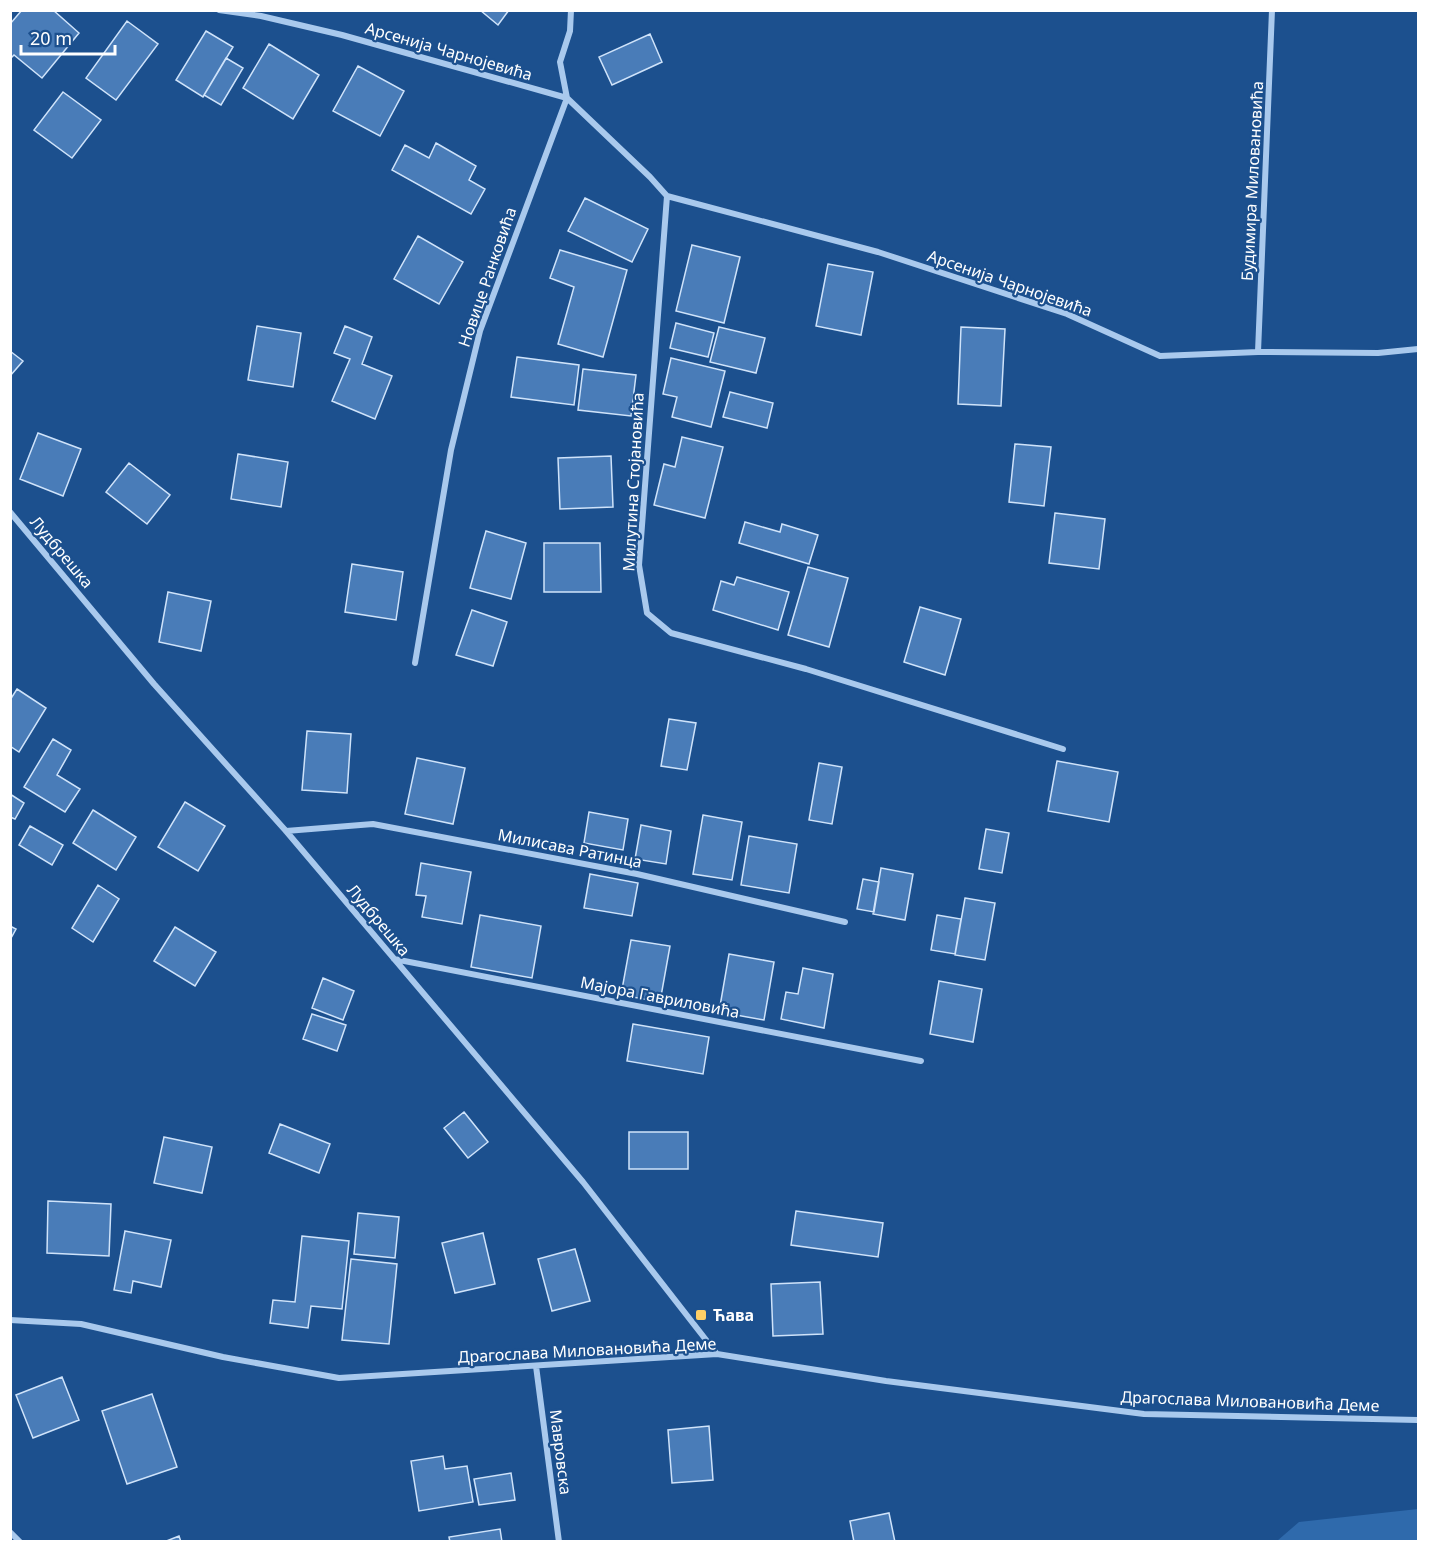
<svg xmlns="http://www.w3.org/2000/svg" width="1429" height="1552" font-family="'Noto Sans',sans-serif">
<rect width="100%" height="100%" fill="#1c508e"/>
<path fill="#2f6aac" d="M1418,1509v32h-141l22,-19z"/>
<path fill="#497cb8" stroke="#cfe3fa" stroke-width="1.5" d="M22,10h31l26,23 -37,45 -28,-23 -4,4v-35z
M480,10h29l-11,15z
M127,21l31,23 -42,56 -30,-22z
M206,31l27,16 -30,50 -27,-17z
M650,34l12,28 -50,23 -13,-28z
M269,44l50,31 -26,44 -50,-31z
M226,58l17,10 -22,37 -17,-10z
M358,66l46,25 -24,45 -47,-25z
M63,92l38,28 -29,38 -38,-28z
M436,143l40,23 -7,14 16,9 -14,25 -79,-44 13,-25 24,13z
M585,198l63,31 -16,33 -64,-31z
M418,236l45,26 -24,42 -45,-25z
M692,245l48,12 -16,66 -48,-12z
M560,250l67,20 -24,87 -45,-13 16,-57 -24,-9z
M828,264l45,8 -12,63 -45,-9z
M676,323l38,10 -6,24 -38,-9z
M257,326l44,7 -8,54 -45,-7z
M345,326l27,11 -10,27 30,12 -17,43 -43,-18 18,-42 -16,-6z
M719,327l46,11 -9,35 -46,-11z
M961,327l44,2 -4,77 -43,-2z
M10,351l13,10 -13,15z
M517,357l62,8 -5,40 -63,-8z
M671,358l54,13 -14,56 -39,-10 5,-20 -14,-3z
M583,369l53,6 -5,41 -53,-6z
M730,392l43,11 -6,25 -44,-11z
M38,433l43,16 -18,47 -43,-17z
M682,437l41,10 -18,71 -51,-13 10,-41 11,3z
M1015,444l36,3 -7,59 -35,-4z
M238,454l50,8 -7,45 -50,-8z
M611,456l2,51 -53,2 -2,-51z
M129,463l41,32 -23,29 -41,-32z
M1055,513l50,6 -6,50 -50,-6z
M745,522l35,10 2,-8 36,11 -9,29 -70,-21z
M486,531l40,12 -15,56 -41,-11z
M544,543h56l1,49h-57z
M352,564l51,8 -7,48 -51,-8z
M808,567l40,11 -19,69 -41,-12z
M737,577l52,15 -11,38 -65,-20 8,-29 13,4z
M168,592l43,9 -10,50 -42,-9z
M920,607l41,12 -16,56 -41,-13z
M472,610l35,12 -14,44 -37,-11z
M17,689l29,19 -27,44 -9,-6v-46z
M669,719l27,4 -9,47 -26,-4z
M307,731l44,3 -4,59 -45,-3z
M53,739l18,11 -14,25 23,14 -15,23 -41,-25z
M417,758l48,10 -12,56 -48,-10z
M1057,761l61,11 -9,50 -61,-11z
M819,763l23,4 -10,57 -23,-4z
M10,794l14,9 -9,16 -5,-2z
M185,802l40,24 -27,45 -40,-24z
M93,810l43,27 -20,33 -43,-27z
M589,812l39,7 -5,31 -39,-7z
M703,815l39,7 -10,58 -39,-6z
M641,825l30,6 -5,33 -31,-5z
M30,826l33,19 -11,20 -33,-20z
M986,829l23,4 -7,40 -23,-4z
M749,836l48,8 -8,49 -48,-8z
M421,863l50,9 -9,52 -40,-7 4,-21 -10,-1z
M881,868l32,6 -8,46 -32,-6z
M590,874l48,9 -6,33 -48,-8z
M863,879l16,3 -5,30 -17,-3z
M98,885l21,14 -26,43 -21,-14z
M965,898l30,5 -10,57 -30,-5z
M480,915l61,11 -9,52 -61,-11z
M937,915l24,4 -6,35 -24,-4z
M10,926l6,3 -6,11z
M175,927l41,25 -21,34 -41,-25z
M631,940l39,6 -10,56 -39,-7z
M729,954l45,8 -10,58 -45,-8z
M803,968l30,6 -9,54 -43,-9 5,-27 12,2z
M323,978l31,13 -11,29 -31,-12z
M939,981l43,8 -9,53 -43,-8z
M312,1014l34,11 -9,26 -34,-12z
M633,1024l76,13 -6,37 -76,-13z
M464,1112l24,30 -20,16 -24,-30z
M280,1124l50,20 -11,29 -50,-20z
M629,1132h59v37h-59z
M164,1137l48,10 -10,46 -48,-10z
M48,1201l63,3 -2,52 -62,-3z
M796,1211l87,12 -5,34 -87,-12z
M358,1213l41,4 -4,41 -41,-4z
M125,1231l46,9 -10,47 -28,-6 -2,12 -17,-3z
M483,1233l12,51 -40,9 -13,-50z
M302,1236l47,5 -7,68 -31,-3 -3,22 -38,-5 3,-23 22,2z
M575,1249l15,52 -38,10 -14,-52z
M351,1259l46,5 -8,80 -47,-4z
M820,1282l3,52 -50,2 -2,-52z
M62,1377l17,43 -46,18 -17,-43z
M152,1394l25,73 -50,17 -25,-73z
M709,1426l4,54 -41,3 -4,-53z
M443,1456l2,13 22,-3 6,36 -54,9 -8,-50z
M511,1473l4,27 -36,5 -5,-26z
M889,1513l6,29h-41l-4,-21z
M500,1529l2,13h-52l-1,-5z
M179,1536l2,6h-17z"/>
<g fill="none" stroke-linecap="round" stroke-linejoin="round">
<path stroke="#a9c9ed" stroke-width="6" d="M219,10l42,6 81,19 225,63 83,79 17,19 -28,369 8,48 24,20 135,36 257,80
M667,196l211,56 189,62 93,42 98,-4 120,1 40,-4
M1258,352l14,-342
M10,512l144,172 132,147 297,351 134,172
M415,663l36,-213 29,-119 87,-233 -7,-36 10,-31 1,-21
M286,831l87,-7 264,50 208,48
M394,959l527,102
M10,1320l71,4 142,33 116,21 378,-24 169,27 258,33 274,6
M536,1366l23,176
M10,1532l10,10"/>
</g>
<rect fill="#fecf66" stroke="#1c508e" stroke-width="2" x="695" y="1309" width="12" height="12" rx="3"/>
<g text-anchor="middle" stroke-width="4.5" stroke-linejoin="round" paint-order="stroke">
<g font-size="16" fill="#fff" stroke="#1c508e">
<text transform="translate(449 51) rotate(16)" y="6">Арсенија Чарнојевића</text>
<text transform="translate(1252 181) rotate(-87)" y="6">Будимира Миловановића</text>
<text transform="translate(487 277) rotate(-71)" y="6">Новице Ранковића</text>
<text transform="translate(1010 283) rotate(19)" y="6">Арсенија Чарнојевића</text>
<text transform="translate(633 482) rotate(-87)" y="6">Милутина Стојановића</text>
<text transform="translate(62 552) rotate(50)" y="6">Лудбрешка</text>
<text transform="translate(570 848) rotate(11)" y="6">Милисава Ратинца</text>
<text transform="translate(379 920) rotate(50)" y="6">Лудбрешка</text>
<text transform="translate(660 997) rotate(11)" y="6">Мајора Гавриловића</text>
<text transform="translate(587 1350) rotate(-3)" y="6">Драгослава Миловановића Деме</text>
<text transform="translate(1250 1401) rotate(2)" y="6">Драгослава Миловановића Деме</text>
<text transform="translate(561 1452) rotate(83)" y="6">Мавровска</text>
</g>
<g font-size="16" font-weight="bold" fill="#fff" stroke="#1c508e" text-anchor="start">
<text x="713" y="1321">Ћава</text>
</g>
</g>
<rect width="1429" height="1552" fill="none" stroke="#ffffff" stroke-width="24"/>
<path d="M21 45v9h94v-9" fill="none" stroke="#ffffff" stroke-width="3"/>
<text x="30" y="45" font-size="18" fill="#ffffff" stroke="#1c508e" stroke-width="4.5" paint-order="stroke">20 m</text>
</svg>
